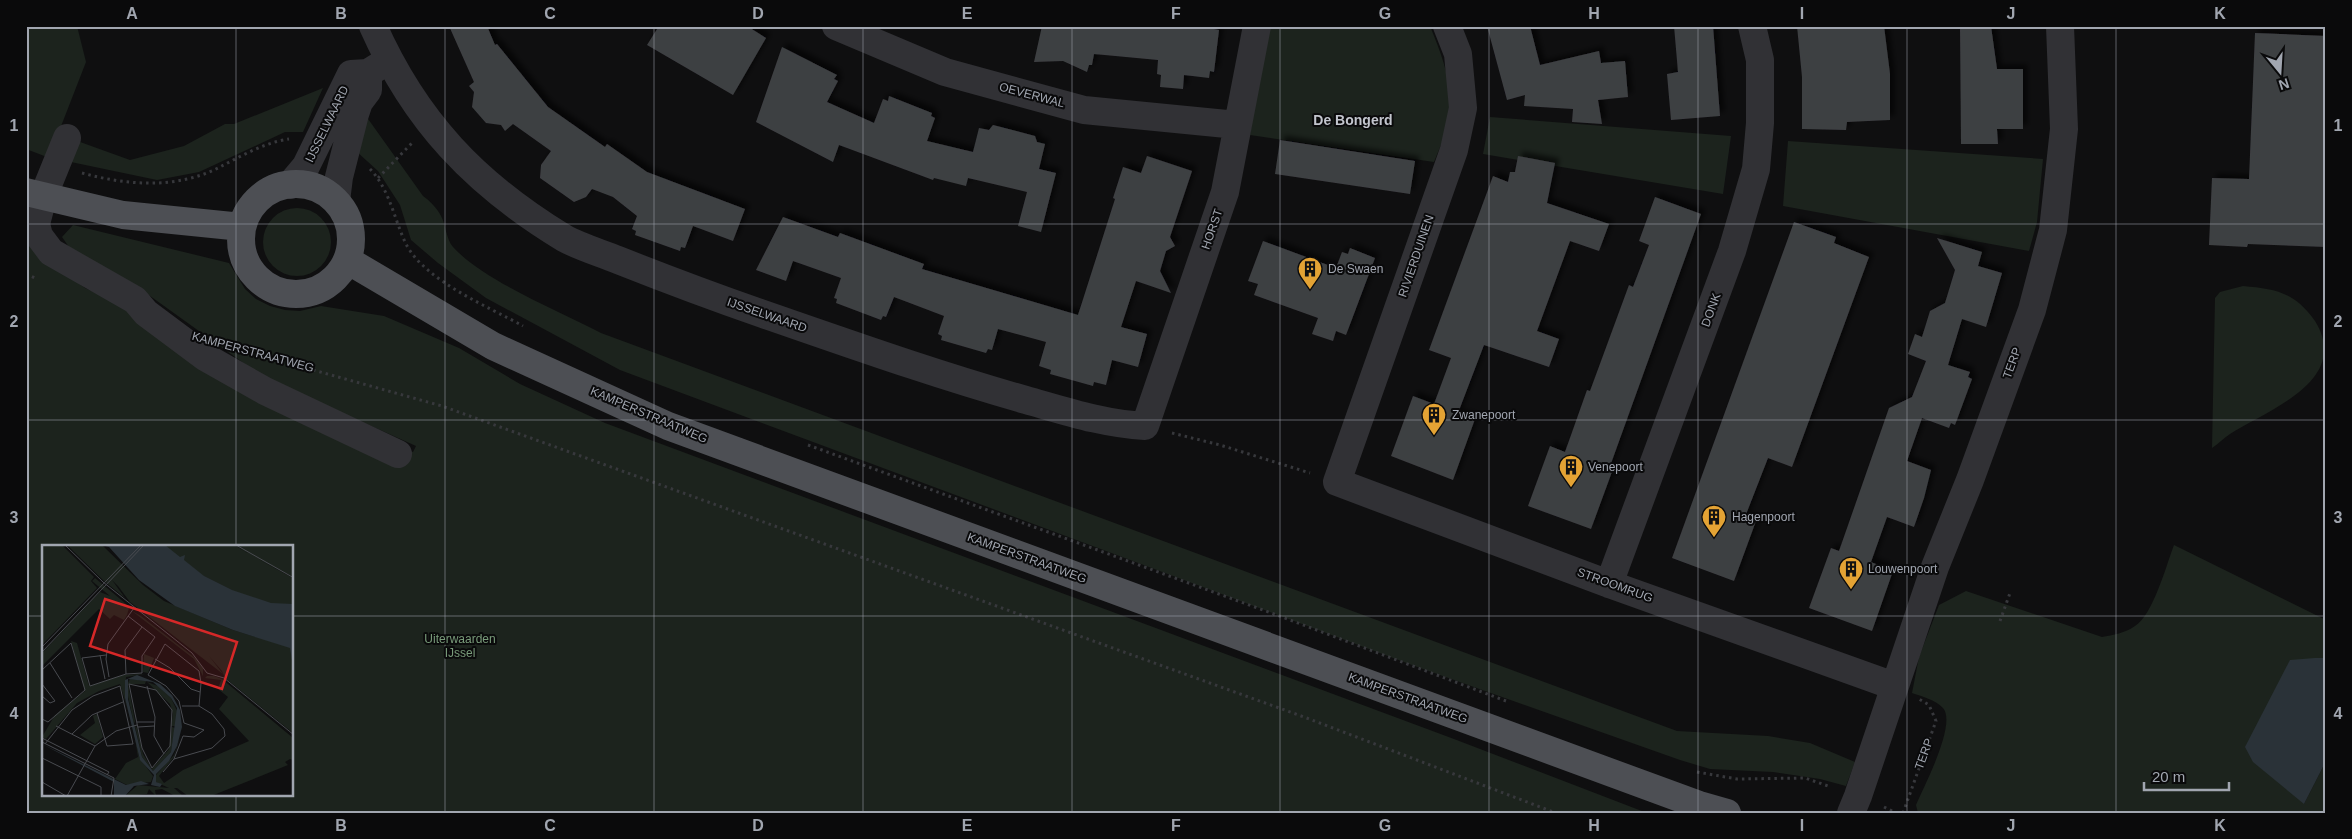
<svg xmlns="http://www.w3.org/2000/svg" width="2352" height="839" font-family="Arial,sans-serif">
<defs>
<filter id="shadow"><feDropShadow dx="4.5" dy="-4.5" stdDeviation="2.5" flood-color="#0009"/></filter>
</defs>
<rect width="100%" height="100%" fill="#0f0f10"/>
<path fill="#1c231d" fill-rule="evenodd" d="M26,26h51l9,36 -28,72 72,26 54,-14 41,-22h9l89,-36 -20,44h-18l-86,40 -42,8 -110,-23 -21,-8z
M1267,26h163c14,34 26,66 17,103 -3,11 -9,22 -13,33l-184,-27z
M366,116l57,80c7,5 14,12 18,20 5,9 5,23 12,31 31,34 106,64 148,86l1076,398 91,5 42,7 45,19 -9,24 -26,-7 -47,-7 -63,-3 -30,-9 -268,-95 -792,-295 -134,-72 -48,-35 -27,-23 -11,-35 -22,-34 -22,-20z
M1490,117l241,19 -8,58 -240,-40z
M1788,141l255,18 -6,63 -8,29 -246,-45z
M263 242a34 34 0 1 1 68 0a34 34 0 1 1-68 0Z
M73,225l156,38 16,26 11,10 14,7 15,4 15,1 21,-5 63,10 75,32 61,36 85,39 849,316 193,74h-1621v-578l26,29 33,24 43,20 273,140 12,4 3,-6 -105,-47 -55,-27 -117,-84 -70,-41 -7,-10zM44,546h248v249h-248z
M2243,286c33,3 51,6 72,35 37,60 -48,89 -85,113 -6,4 -12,10 -18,14l3,-150 5,-6z
M2174,545l152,75v38h-11l-11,146 22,-43v52h-408l-2,-8c8,-19 41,-81 27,-97 -7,-8 -22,-12 -31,-15l7,-36 20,-52 27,-14 136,46c11,-2 23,-4 33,-11 18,-11 31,-60 39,-81z"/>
<path fill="#2a3238" d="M2315,658h11v103l-22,43 -51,-42 -8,-15 45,-87z"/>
<path fill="#3e3f43" filter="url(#shadow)" d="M449,26h38l8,19 2,-1 51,63 57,40 2,-3 40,28 98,37 -12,32 -40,-15 -8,22 -4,-1 -1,4 -45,-16 1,-4 -4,-2 5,-13 -24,-19 -21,-8 -6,8 -12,5 -34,-24 1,-13 10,-14 -38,-27 -8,7 -4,-6 -15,-2 -14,-16 2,-15 -5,-6 5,-4z
M659,26h88l19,12 -33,57 -86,-50z
M1042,26h173l-1,3 5,1 -5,42 -4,-1 -1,7 -25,-3 -1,14 -23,-2 1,-12 -4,-1 1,-14 -64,-6 -2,11h-3l-2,7 -24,-11 -29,1z
M1487,26h43l10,39 59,-14 2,12 24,-2 3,36 -30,3 4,24 -30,-2 1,-13 -49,-3 1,-11 -18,5z
M1674,26h39l7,90 -49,4 -4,-46 11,-2z
M1797,26h87l6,48v46l-43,2 -1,8 -44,-1v-52z
M1960,26h31l6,43h26v60h-26l1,15h-37z
M2255,33l71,3v211l-78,-3 -1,3 -38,-2 3,-67 37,1z
M782,47l55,28 -3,4 4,2 -11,21 47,21 9,-24 5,2 1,-5 43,17 -1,3 4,2 -8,23 46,11 6,-24 10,2 4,-5 42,11 2,6 8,2 -6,25 17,4 -15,59 -23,-6 9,-34 -59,-14 -2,8 -32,-8 -1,2 -94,-35 -6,17 -77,-40z
M1280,140l135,21 -5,33 -135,-20z
M1147,156l45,15 -22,66 5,9 -9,5 -6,20 11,22 -35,-12 -15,46 26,7 -9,33 -26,-7 -6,25 -12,-3 -1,4 -43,-12 1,-4 -12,-4 7,-24 -48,-13 -6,21 -4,-1 -2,4 -45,-13 1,-4 -4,-2 6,-18 -50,-19 -8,20 -3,-1 -2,4 -45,-17 1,-4 -3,-1 7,-20 -48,-17 -7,20 -30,-11 27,-53 55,20 2,-4 84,31 -2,5 156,46 37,-116 -2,-1 10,-31 18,6z
M1518,156l37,7 -8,40 62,21 -10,27 -29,-10 -33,90 22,8 -10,28 -65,-22 -26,68 17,6 -22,61 -62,-24 22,-60 21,8 17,-46 -22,-8 64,-174 15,6 2,-10h5z
M1655,197l46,17 -92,255h4l-22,60 -63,-23 22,-60 15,6 22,-62 3,1 39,-106 4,2 16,-42 -10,-4z
M1794,222l42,15 -2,6 35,14 -77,210 -24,-9 -23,59 11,4 -22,60 -62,-23z
M1937,238l45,14 -4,14 24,7 -16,54 -24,-8 -14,46 22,7 -2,5 4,2 -17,46 -4,-2 -2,5 -27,-10 -15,43 24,9 -7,28 -10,29 -27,-10 -16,45 22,9 -21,60 -63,-23 22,-60 8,3 50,-143 23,-11 14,-36 -18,-7 7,-20 7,3 8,-26 15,-8 10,-33z
M1263,241l73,27 6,-16 6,2 2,-6 25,10 -29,77 -10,-4 -3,10 -21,-7 6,-16 -64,-23 4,-11 -10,-3z"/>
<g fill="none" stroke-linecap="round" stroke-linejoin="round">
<path stroke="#37383c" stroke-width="3" stroke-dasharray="2.5 4" stroke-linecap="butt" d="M370,169c20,21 24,50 36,75 19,37 83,63 117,82
M82,173c44,12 90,16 132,-3 24,-12 48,-27 75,-31
M378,178l34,-35
M26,274l11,5
M263,356l179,50 862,311 252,96
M1172,433l48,12 90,28
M808,445l466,169 232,87
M2000,621l10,-28
M1697,772l40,7 68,-1 26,9
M1884,807l12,6
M1903,813l33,-92 -7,-16 -10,-6"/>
<path stroke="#313135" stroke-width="28" d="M373,26c42,95 102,158 191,212 16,9 37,15 54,22 48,19 96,37 145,54 87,30 174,61 263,86 39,11 78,24 119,26l80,-234 32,-166
M836,26l109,46 139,38 153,15
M1447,26l11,28 5,54 -9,42 -117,332 272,102 285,102
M67,138l-24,59 -7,27 3,12 12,16 84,48 11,13 59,44 60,34 133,63
M290,185l16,-19 45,-92 17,-1 21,-13
M336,201l3,-24 16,-63 4,-12 9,-12v-17
M1609,584l123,-333 24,-82 4,-46v-63l-8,-34
M1851,813l7,-17 77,-229 35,-87 62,-170 21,-80 11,-101 -4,-103"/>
<path stroke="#4d4f54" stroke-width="28" d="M241 239a55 55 0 1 1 110 0a55 55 0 1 1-110 0Z
M26,192l97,23 119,12
M347,260l146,86 175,80 1031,379 28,8"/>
</g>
<path fill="none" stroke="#a1a6b0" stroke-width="1" stroke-opacity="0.55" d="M236,26v520M445,26v787M654,26v787M863,26v787M1072,26v787M1280,26v787M1489,26v787M1698,26v787M1907,26v787M2116,26v787M26,224h2300M26,420h2300M26,616h18M292,616h2034M236,795v18"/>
<defs>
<symbol id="building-pin" viewBox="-11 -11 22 30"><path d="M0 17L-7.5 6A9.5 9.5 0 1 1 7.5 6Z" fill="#e4a334" stroke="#0a0a0b"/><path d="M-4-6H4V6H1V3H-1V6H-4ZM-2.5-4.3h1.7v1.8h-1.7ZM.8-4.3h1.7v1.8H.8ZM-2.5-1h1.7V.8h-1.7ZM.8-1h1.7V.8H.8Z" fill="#111"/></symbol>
</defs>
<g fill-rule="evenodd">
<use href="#building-pin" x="1296" y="255" width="28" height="38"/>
<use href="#building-pin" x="1420" y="401" width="28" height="38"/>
<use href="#building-pin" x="1557" y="453" width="28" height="38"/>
<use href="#building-pin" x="1700" y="503" width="28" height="38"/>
<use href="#building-pin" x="1837" y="555" width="28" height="38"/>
</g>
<g text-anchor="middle" stroke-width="4" stroke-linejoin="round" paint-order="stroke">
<g font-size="12" fill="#a1a6b0" stroke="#0a0a0b">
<text transform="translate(1032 95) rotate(15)" y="4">OEVERWAL</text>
<text transform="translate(327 124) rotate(-64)" y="4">IJSSELWAARD</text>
<text transform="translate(1212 229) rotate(-71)" y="4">HORST</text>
<text transform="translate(1416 256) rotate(-71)" y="4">RIVIERDUINEN</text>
<text transform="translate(1711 310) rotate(-70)" y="4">DONK</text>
<text transform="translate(767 315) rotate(19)" y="4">IJSSELWAARD</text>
<text transform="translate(253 352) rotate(15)" y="4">KAMPERSTRAATWEG</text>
<text transform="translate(2012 363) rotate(-70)" y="4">TERP</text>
<text transform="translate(649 415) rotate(23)" y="4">KAMPERSTRAATWEG</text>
<text transform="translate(1027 558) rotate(20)" y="4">KAMPERSTRAATWEG</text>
<text transform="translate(1615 585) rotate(20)" y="4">STROOMRUG</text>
<text transform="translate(1408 698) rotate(20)" y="4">KAMPERSTRAATWEG</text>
<text transform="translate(1924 754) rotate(-70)" y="4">TERP</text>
</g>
<g font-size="12" fill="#a1a6b0" stroke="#0a0a0b" text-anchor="start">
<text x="1328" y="273">De Swaen</text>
<text x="1452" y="419">Zwanepoort</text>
<text x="1588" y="471">Venepoort</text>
<text x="1732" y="521">Hagenpoort</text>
<text x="1868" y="573">Louwenpoort</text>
</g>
<g font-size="12" fill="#799b7a" stroke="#0a0a0b">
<text x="460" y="643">Uiterwaarden<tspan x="460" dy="14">IJssel</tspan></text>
</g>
<g font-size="14" font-weight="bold" fill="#c2c5cd" stroke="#0a0a0b">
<text x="1353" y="125">De Bongerd</text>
</g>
</g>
<g transform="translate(42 545)">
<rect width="251" height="251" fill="#0f0f10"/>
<path d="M0,0h20l32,32 -3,4 6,7 -55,57zM25,0h35l41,40 21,16 69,29 60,18v85l-68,-55 -3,-7 -13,-15 14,18 -93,-72 -12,-16 -6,-6 13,18 -21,-17zM118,0h75l12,8 -11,-8h57v32l-35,-18 35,19v27h-24l-57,-22zM53,33l30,25 4,5 -2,7 -3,5 -10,-5 -4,4 -11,-10 -57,57v-13l51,-54 7,-7 10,4 -18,-15zM90,66l9,5 53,41 9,11v8l-9,-17zM29,96l6,2 12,43 34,-11 22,-1 -19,3 -1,21 7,26 -12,-40 -21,7 -22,12 -31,36 -4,-2 13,-22 30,-24zM102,109l10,4 -6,15 -5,-1zM165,131h7l8,3 71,59v22l-3,-1 -5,3 3,3 -77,31h-23l-11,-8h-3l9,8h-8l-13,-7 -7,1 1,6 -7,-7 -2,5 -22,2 13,-11 31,3 -13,-6v-7l18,-20 8,-24 -8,26 -15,19 -3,4 3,-4 5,7 19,-13 66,-29 -30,-32 9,-12 -10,-8 3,-9 -16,-2zM88,134l16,2 -1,3h-17l7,37 -1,3 -8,-37zM105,137l11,4 13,12 7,15 -2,13h-5l2,-12 -3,-10zM55,169l6,23 -8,7 -15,-9 15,-12 -2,-7zM91,181l6,31 14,19 -2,6 -24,3 -12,-6 11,-16 12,-6zM93,181l2,2 6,26 9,15 17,-20 3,-22 3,1 -4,24 -18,19 -11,-14z" fill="#1c231d"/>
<path d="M60,0h63l15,12 5,-2 -1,5 20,16 28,14 39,13 22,1v63l-3,-19 -57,-18 -58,-24 -36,-26 -30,-33zM95,130l23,9 12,11 8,15 2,17 -5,19 -8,15 -13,13v8l6,2 -2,3 -9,-2 3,-10 -14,-15 -15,-62v-18zM86,134l25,3 18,16 6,10 -6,44 -18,19 -11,-14 -14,-58zM0,199l84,41 15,-4 8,3 -15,2 -9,10h-11v-14z" fill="#2a3238" fill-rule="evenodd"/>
<path fill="none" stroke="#494b50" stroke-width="1" d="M23,0l38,37 89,71 15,20 17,5 70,57M194,0l58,33M0,102l99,-102M0,107l102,-107M58,110l5,24M64,110l-24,3 8,28 36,-12 16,-1v-17l13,-19 -27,-21M113,114l15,9 21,21 9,3M8,118l22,35M0,125l29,-27 14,47 -37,32 -6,-3M84,129l-1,-24 17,-23M67,132l-3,-18 2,-15 26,-36M0,139l13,17 -5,2 -8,-7M87,139l27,6 16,20 -2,36 -18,22 -10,-20zM105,141l8,31 -1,19 10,18M95,177h17M14,181l39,20M96,182l16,-1M30,189l20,-19 31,-13M0,193l67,34 -2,3M0,197l72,36 -3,18M3,199l27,-34 21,-14 27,-10 13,58 -26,2 -10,-33M0,213l59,29v9M132,214l9,-23 11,1 10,-7 -20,-7 -5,-22 -13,-15 -18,-11 17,-31 34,27 2,12 -2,23M121,227l11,-13 38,-11 13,-12 -1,-7 -12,-15 -13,-8h-17M0,237l24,14M25,251l28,-50 21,-15 21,-6"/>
<path fill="#d62828" fill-opacity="0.15" stroke="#d62828" stroke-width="2.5" d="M63,54l132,43 -15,47 -132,-43z"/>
<rect width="251" height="251" fill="none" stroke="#a1a6b0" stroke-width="2.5"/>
</g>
<rect width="2352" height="839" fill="none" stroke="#0a0a0b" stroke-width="55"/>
<g transform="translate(2280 72) rotate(162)" stroke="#0a0a0b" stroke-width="4" paint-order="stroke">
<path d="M0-4L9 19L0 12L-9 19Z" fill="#a1a6b0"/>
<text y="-8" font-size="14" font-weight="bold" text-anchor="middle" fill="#a1a6b0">N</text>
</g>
<path d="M2144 782v8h85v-8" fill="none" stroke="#a1a6b0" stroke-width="2.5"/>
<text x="2152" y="782" font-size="15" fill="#a1a6b0" stroke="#0a0a0b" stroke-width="4" paint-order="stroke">20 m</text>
<rect x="28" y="28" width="2296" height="784" fill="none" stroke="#a1a6b0" stroke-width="2"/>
<g font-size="16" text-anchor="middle" font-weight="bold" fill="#a1a6b0">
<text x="132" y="19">A</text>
<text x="341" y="19">B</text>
<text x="550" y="19">C</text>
<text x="758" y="19">D</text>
<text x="967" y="19">E</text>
<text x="1176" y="19">F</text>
<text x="1385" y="19">G</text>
<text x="1594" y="19">H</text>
<text x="1802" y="19">I</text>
<text x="2011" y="19">J</text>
<text x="2220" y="19">K</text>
<text x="14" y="131">1</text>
<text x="2338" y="131">1</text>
<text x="14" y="327">2</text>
<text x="2338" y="327">2</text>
<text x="14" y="523">3</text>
<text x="2338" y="523">3</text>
<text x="14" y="719">4</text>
<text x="2338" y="719">4</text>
<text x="132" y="831">A</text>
<text x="341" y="831">B</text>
<text x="550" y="831">C</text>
<text x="758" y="831">D</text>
<text x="967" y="831">E</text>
<text x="1176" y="831">F</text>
<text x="1385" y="831">G</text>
<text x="1594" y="831">H</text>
<text x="1802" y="831">I</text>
<text x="2011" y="831">J</text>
<text x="2220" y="831">K</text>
</g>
</svg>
